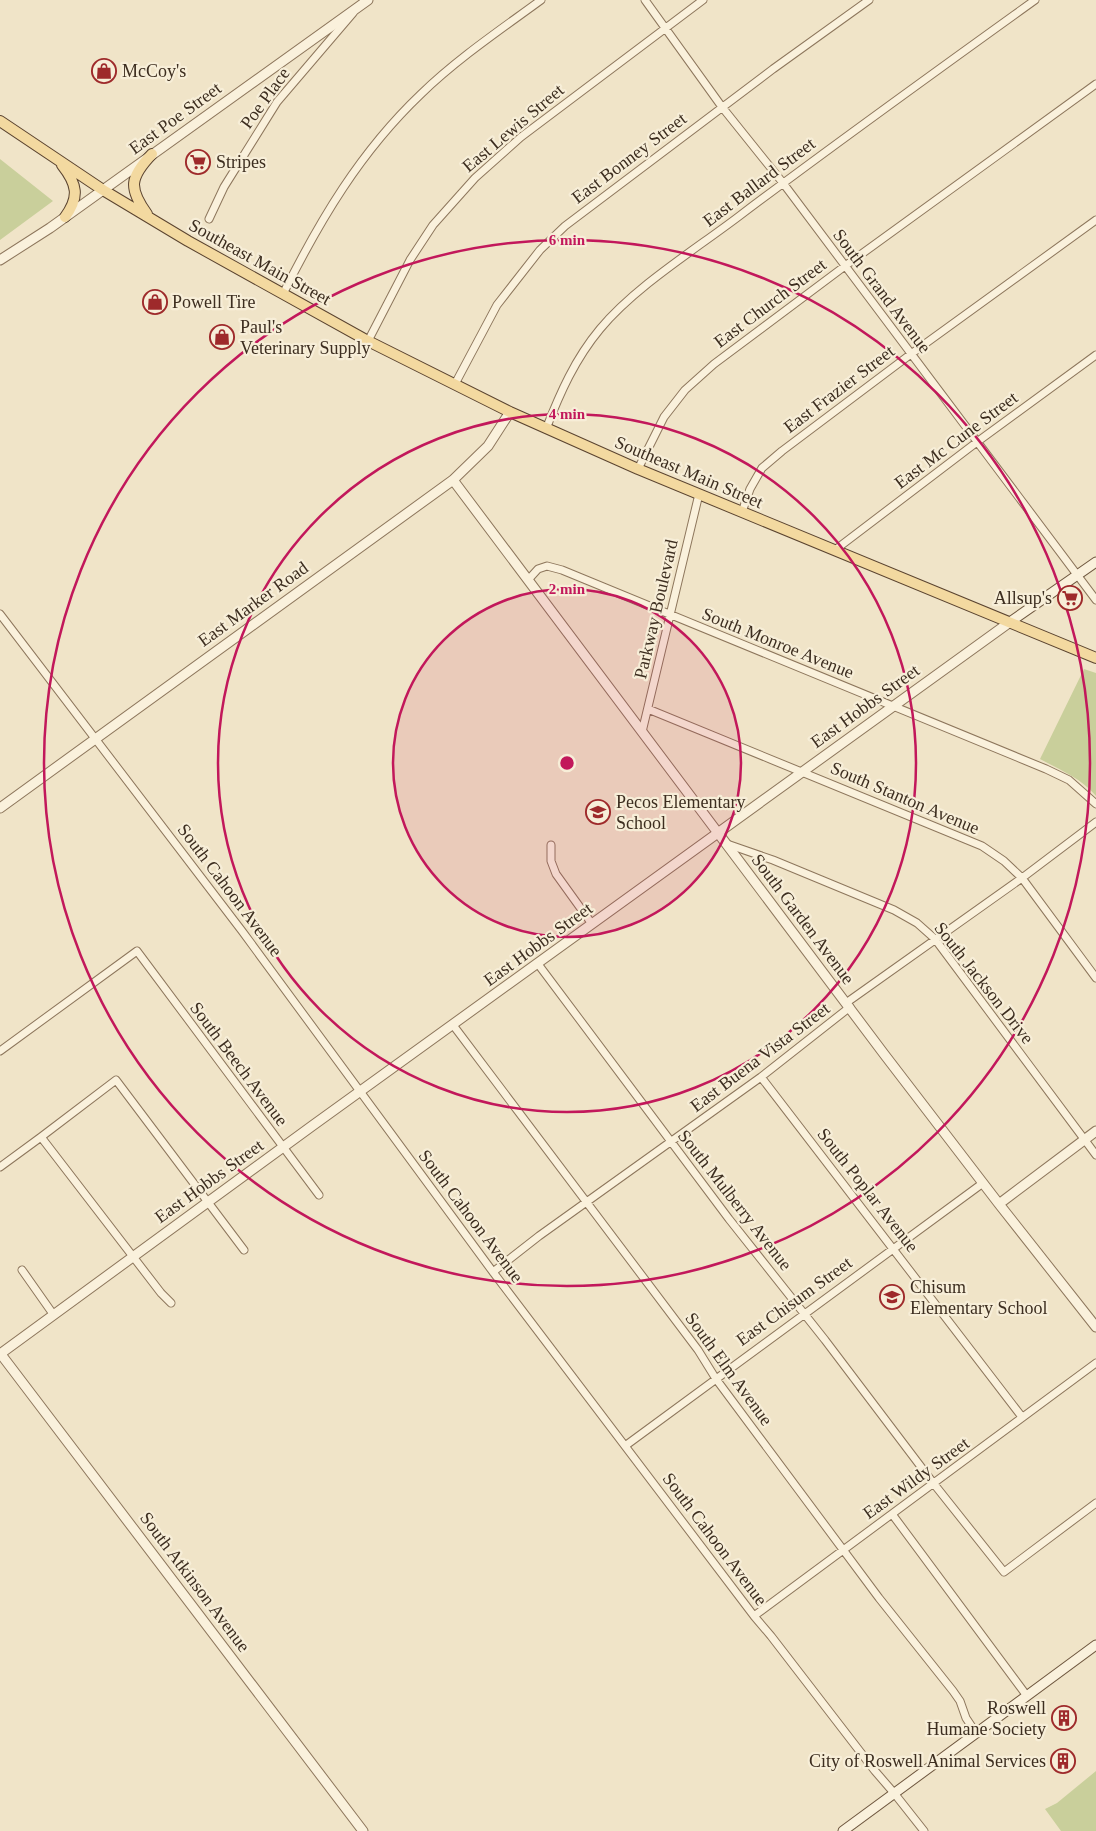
<svg xmlns="http://www.w3.org/2000/svg" width="1096" height="1831" font-family="'Times New Roman',serif">
<rect width="100%" height="100%" fill="#f0e4c8"/>
<path fill="#c9cf9b" d="M0,159l53,42 -53,39z
M1084,669l12,4v123c-15,-18 -36,-26 -56,-37z
M1096,1771v60h-35l-16,-22 12,-6z"/>
<g fill="none" stroke-linecap="round" stroke-linejoin="round">
<defs>
<path id="minor" d="M645,0l77,107 61,76 313,417
M209,219l15,-32 53,-85 76,-89
M283,294c37,-74 77,-142 138,-200 36,-35 79,-64 120,-94
M368,341l42,-81 23,-35 42,-47 46,-41 182,-137
M455,384l42,-79 43,-55 25,-24 208,-157 96,-69
M546,429c14,-36 29,-70 54,-100 35,-42 93,-78 138,-112 98,-74 197,-145 297,-217
M638,469l26,-52 21,-27 29,-26 131,-98 251,-182
M742,512l8,-23 12,-21 20,-17 129,-97 185,-134
M835,550l142,-108 119,-87
M528,580l10,-11 9,-3 15,4 484,199 23,11 27,24
M0,614l242,317 251,341 261,344 17,20 104,135 19,22 30,38
M648,709l334,137 22,15 18,17 74,100
M642,732l57,-238
M727,844l46,16 121,50 23,13 18,16 161,216
M551,845v16l5,13 36,50
M538,964l191,255 96,121 109,144 70,88 92,-69
M846,1003l176,-125 74,-56
M453,1025l245,325 18,29 163,219 74,93 7,10 6,17 10,15
M0,1051l137,-100 182,244
M761,1077l261,340
M41,1137l120,156 10,10
M0,1167l41,-30 75,-57 128,170
M22,1270l31,44
M493,1272l46,-36 222,-159 89,-70
M625,1446l358,-263
M892,1514l135,182
M754,1616l342,-253"/>
<path id="tertiary" d="M0,260l50,-32 318,-228
M453,480l431,574 115,150 97,123
M0,808l453,-328 35,-34 22,-34
M999,1204l97,-73
M0,1353l363,478
M0,1354l312,-228 698,-504"/>
<path id="secondary" d="M1010,622l86,-60
M843,1831l253,-186"/>
<path id="primary" d="M0,121l103,69 85,51 180,100 142,71 128,57 458,189
M62,165c15,19 18,32 3,52
M147,214c-19,-26 -17,-37 5,-60"/>
</defs>
<use href="#minor" stroke="#8d765c" stroke-width="9"/>
<use href="#tertiary" stroke="#8d765c" stroke-width="11"/>
<use href="#secondary" stroke="#6f573f" stroke-width="11"/>
<use href="#primary" stroke="#5b4430" stroke-width="12"/>
<use href="#minor" stroke="#faf1dc" stroke-width="7"/>
<use href="#tertiary" stroke="#faf1dc" stroke-width="9"/>
<use href="#secondary" stroke="#faf1dc" stroke-width="9"/>
<use href="#primary" stroke="#f3d9a0" stroke-width="10"/>
</g>
<circle cx="567" cy="763" r="174" fill="#c2185b" fill-opacity=".12"/>
<g fill="none" stroke="#c2185b" stroke-width="2.5">
<circle cx="567" cy="763" r="174"/>
<circle cx="567" cy="763" r="349"/>
<circle cx="567" cy="763" r="523"/>
</g>
<defs>
<symbol id="shop-ring" viewBox="-11 -11 22 22"><circle r="9.5" fill="#f7eed8" stroke="#9e2a2b" stroke-width="1.5"/><path d="M-5-2.5h2.3a2.7 3.5 0 0 1 5.4 0H5L5.5 6h-11ZM-1.5-2.5h3a1.5 2.3 0 0 0-3 0Z" fill="#9e2a2b"/></symbol>
<symbol id="supermarket-ring" viewBox="-11 -11 22 22"><circle r="9.5" fill="#f7eed8" stroke="#9e2a2b" stroke-width="1.5"/><path d="M-6-5.5h2.5l.6 2H6L4.5 2H-2.5L-4.4-4H-6ZM-1.5 3.2a1.3 1.3 0 1 0 .1 0ZM3 3.2a1.3 1.3 0 1 0 .1 0Z" fill="#9e2a2b"/></symbol>
<symbol id="school-ring" viewBox="-11 -11 22 22"><circle r="9.5" fill="#f7eed8" stroke="#9e2a2b" stroke-width="1.5"/><path d="M0-5L7-2L0 1L-7-2ZM-4 1L0 2.5L4 1V4Q0 6-4 4Z" fill="#9e2a2b"/></symbol>
<symbol id="building-ring" viewBox="-11 -11 22 22"><circle r="9.5" fill="#f7eed8" stroke="#9e2a2b" stroke-width="1.5"/><path d="M-4-6H4V6H1V3H-1V6H-4ZM-2.5-4.3h1.7v1.8h-1.7ZM.8-4.3h1.7v1.8H.8ZM-2.5-1h1.7V.8h-1.7ZM.8-1h1.7V.8H.8Z" fill="#9e2a2b"/></symbol>
</defs>
<g fill-rule="evenodd">
<use href="#shop-ring" x="90" y="57" width="28" height="28"/>
<use href="#supermarket-ring" x="184" y="148" width="28" height="28"/>
<use href="#shop-ring" x="141" y="288" width="28" height="28"/>
<use href="#shop-ring" x="208" y="323" width="28" height="28"/>
<use href="#supermarket-ring" x="1056" y="584" width="28" height="28"/>
<use href="#school-ring" x="584" y="798" width="28" height="28"/>
<use href="#school-ring" x="878" y="1283" width="28" height="28"/>
<use href="#building-ring" x="1050" y="1704" width="28" height="28"/>
<use href="#building-ring" x="1049" y="1747" width="28" height="28"/>
</g>
<g text-anchor="middle" stroke-width="4.5" stroke-linejoin="round" paint-order="stroke">
<g font-size="18" fill="#3d2e20" stroke="#f7eed8" text-anchor="start">
<text x="122" y="77">McCoy's</text>
<text x="216" y="168">Stripes</text>
<text x="172" y="308">Powell Tire</text>
<text x="240" y="333">Paul's<tspan x="240" dy="21">Veterinary Supply</tspan></text>
<text x="1052" y="604" text-anchor="end">Allsup's</text>
<text x="616" y="808">Pecos Elementary<tspan x="616" dy="21">School</tspan></text>
<text x="910" y="1293">Chisum<tspan x="910" dy="21">Elementary School</tspan></text>
<text x="1046" y="1714" text-anchor="end">Roswell<tspan x="1046" dy="21">Humane Society</tspan></text>
<text x="1046" y="1767" text-anchor="end">City of Roswell Animal Services</text>
</g>
<g font-size="18" fill="#3d2e20" stroke="#f7eed8">
<text transform="translate(265 98) rotate(-54)" y="6">Poe Place</text>
<text transform="translate(175 118) rotate(-36)" y="6">East Poe Street</text>
<text transform="translate(513 128) rotate(-40)" y="6">East Lewis Street</text>
<text transform="translate(629 158) rotate(-37)" y="6">East Bonney Street</text>
<text transform="translate(759 182) rotate(-37)" y="6">East Ballard Street</text>
<text transform="translate(260 262) rotate(29)" y="6">Southeast Main Street</text>
<text transform="translate(882 291) rotate(53)" y="6">South Grand Avenue</text>
<text transform="translate(770 303) rotate(-37)" y="6">East Church Street</text>
<text transform="translate(839 389) rotate(-37)" y="6">East Frazier Street</text>
<text transform="translate(956 440) rotate(-37)" y="6">East Mc Cune Street</text>
<text transform="translate(689 472) rotate(23)" y="6">Southeast Main Street</text>
<text transform="translate(253 604) rotate(-36)" y="6">East Marker Road</text>
<text transform="translate(656 609) rotate(-77)" y="6">Parkway Boulevard</text>
<text transform="translate(778 643) rotate(22)" y="6">South Monroe Avenue</text>
<text transform="translate(865 706) rotate(-36)" y="6">East Hobbs Street</text>
<text transform="translate(905 798) rotate(23)" y="6">South Stanton Avenue</text>
<text transform="translate(230 890) rotate(53)" y="6">South Cahoon Avenue</text>
<text transform="translate(803 919) rotate(53)" y="6">South Garden Avenue</text>
<text transform="translate(538 944) rotate(-36)" y="6">East Hobbs Street</text>
<text transform="translate(984 983) rotate(52)" y="6">South Jackson Drive</text>
<text transform="translate(760 1057) rotate(-37)" y="6">East Buena Vista Street</text>
<text transform="translate(239 1064) rotate(53)" y="6">South Beech Avenue</text>
<text transform="translate(209 1181) rotate(-36)" y="6">East Hobbs Street</text>
<text transform="translate(868 1190) rotate(52)" y="6">South Poplar Avenue</text>
<text transform="translate(735 1200) rotate(52)" y="6">South Mulberry Avenue</text>
<text transform="translate(471 1216) rotate(53)" y="6">South Cahoon Avenue</text>
<text transform="translate(794 1301) rotate(-36)" y="6">East Chisum Street</text>
<text transform="translate(729 1369) rotate(54)" y="6">South Elm Avenue</text>
<text transform="translate(916 1478) rotate(-36)" y="6">East Wildy Street</text>
<text transform="translate(715 1539) rotate(53)" y="6">South Cahoon Avenue</text>
<text transform="translate(195 1582) rotate(53)" y="6">South Atkinson Avenue</text>
</g>
</g>
<circle cx="567" cy="763" r="8" fill="#c2185b" stroke="#f7eed8" stroke-width="2.5"/>
<g font-size="15" text-anchor="middle" font-weight="bold" fill="#c2185b" stroke="#f7eed8" stroke-width="4.5" stroke-linejoin="round" paint-order="stroke">
<text x="567" y="245">6 min</text>
<text x="567" y="419">4 min</text>
<text x="567" y="594">2 min</text>
</g>
</svg>
